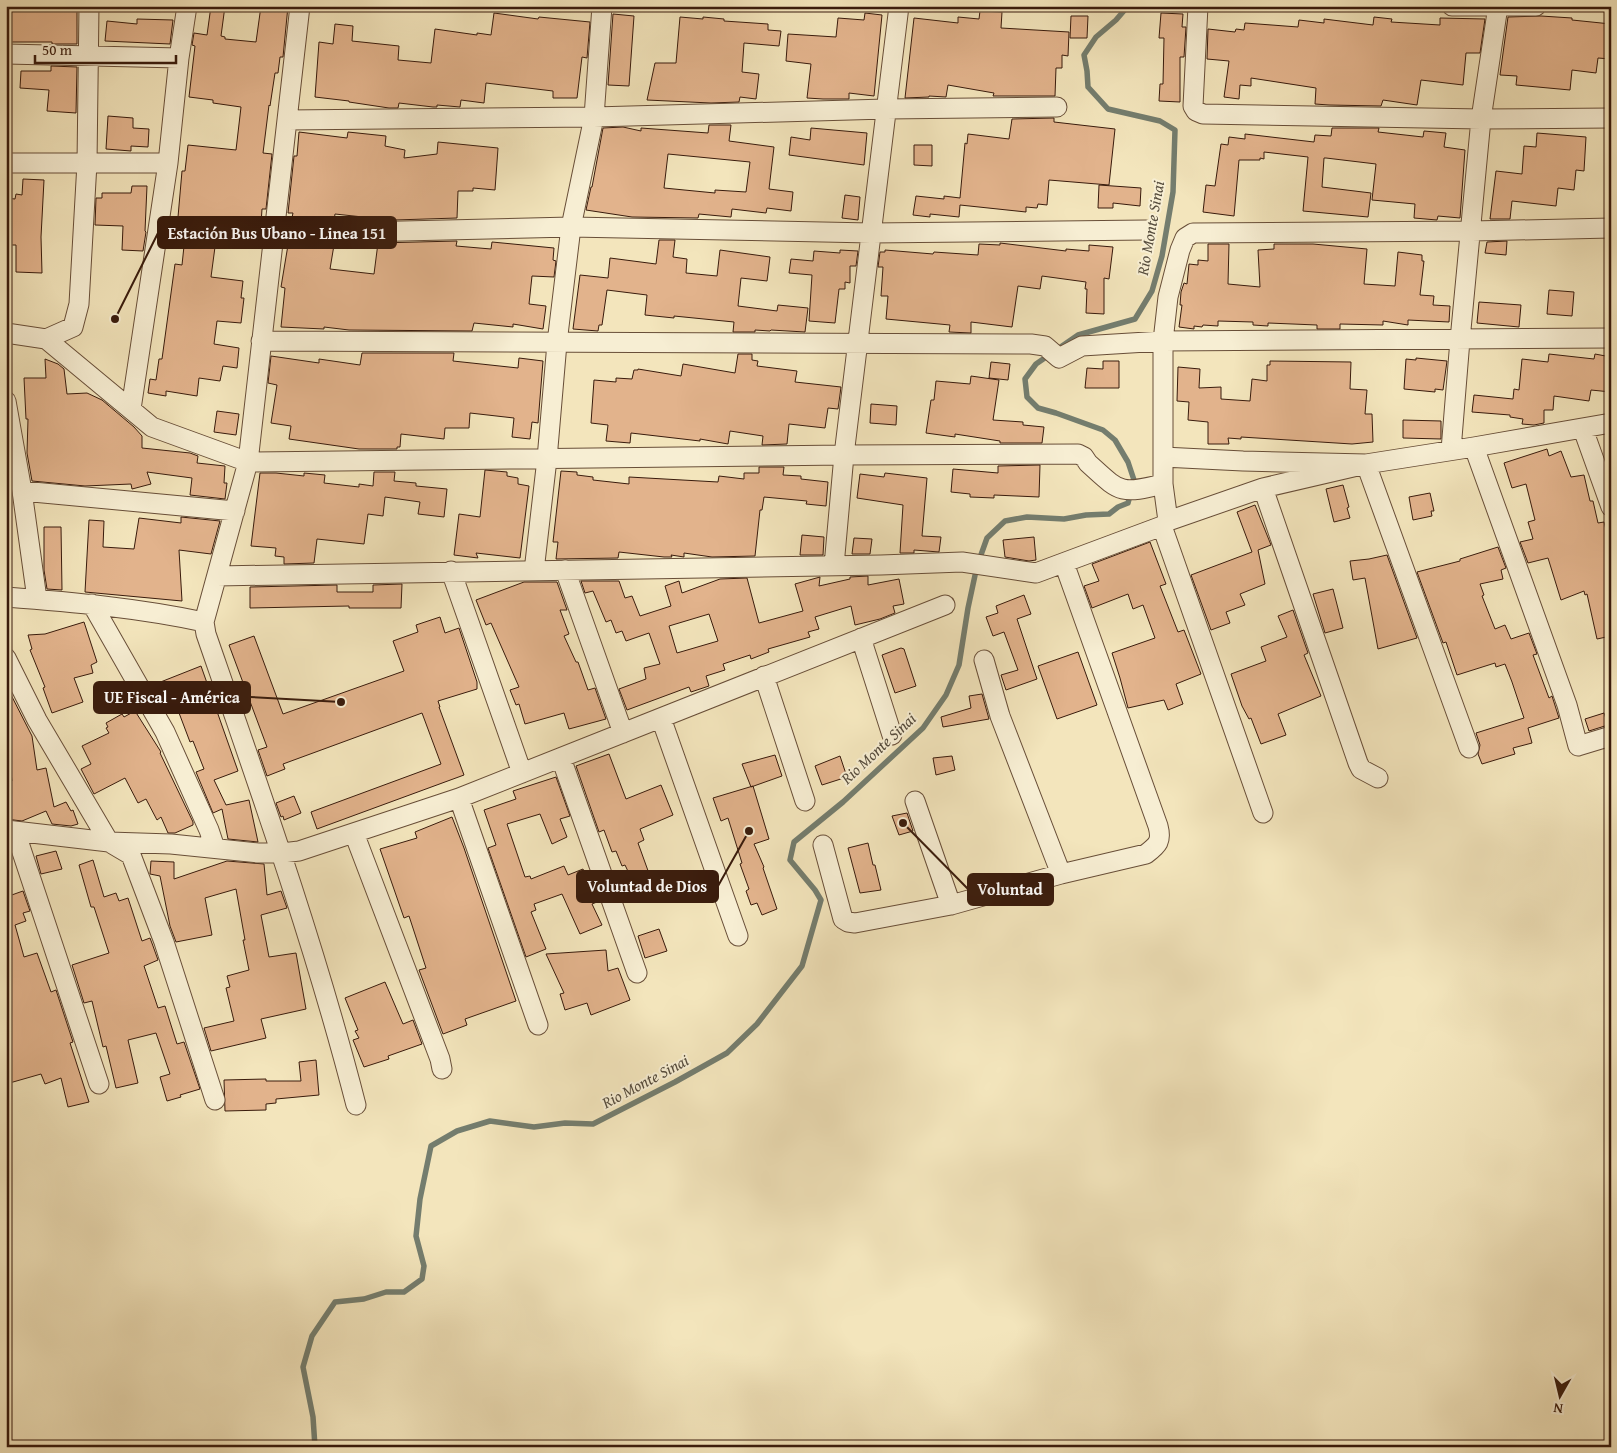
<svg xmlns="http://www.w3.org/2000/svg" width="1617" height="1453" font-family="'Gentium Book Plus',serif">
<rect width="100%" height="100%" fill="#f3e5bc"/>
<filter id="stains"><feTurbulence type="fractalNoise" baseFrequency=".004" numOctaves="4"/><feColorMatrix values="0 0 0 0 .2 0 0 0 0 .09 0 0 0 0 .02 0 0 0 .5 -.17"/></filter>
<radialGradient id="worn" r=".72"><stop offset=".6" stop-color="#630" stop-opacity="0"/><stop offset="1" stop-color="#630" stop-opacity=".3"/></radialGradient>
<g fill="none" stroke-linecap="round" stroke-linejoin="round">
<path stroke="#747d6e" stroke-width="5.5" d="M315,1447l-2,-30 -10,-50 9,-31 23,-34 29,-3 22,-7h18l18,-13 2,-13 -8,-30 4,-37 11,-53 26,-15 33,-10 44,6 31,-4 28,1 82,-42 52,-29 30,-29 45,-58 19,-66 -6,-10 -25,-30 4,-18 49,-40 80,-74 23,-33 13,-30 9,-57 9,-42 10,-28 18,-17 22,-4 37,2 22,-4 23,-1 9,-7 10,-4 6,-23 -6,-18 -13,-22 -12,-10 -47,-17 -18,-5 -11,-11 -2,-18 11,-15 42,-29 57,-16 17,-28 10,-35 11,-64 2,-62 -15,-9 -52,-12 -20,-22 -1,-16 -3,-16 12,-18 20,-17 12,-14"/>
</g>
<path fill="#e2b38c" stroke="#391b0c" fill-rule="evenodd" d="M6,6h71v38h-25v-2h-46z
M211,6h14l-4,30 4,1v2l31,3 5,-36h27l-5,51h-3l-2,16h-3l-5,33 -1,-1 -6,48 9,1 -6,55h-4l-1,15h-3l-1,24 -42,-1 -4,30 32,4 -2,17h3l-3,25 -24,-2 -3,23 25,4 -2,20 -14,-2 -3,15 -21,-3 -2,18 -31,-5v5l-18,-3 2,-14 6,1 3,-21h3l13,-95 7,1 5,-47 -9,-1 4,-46h3l3,-26 48,5 5,-43 -28,-4v-3l-24,-3 6,-51 -3,-1 2,-12 13,2z
M980,11l22,1 -1,16 68,4 -1,24 -6,-1v13h-6l-1,28h-62l1,-3 -46,-8 -2,12 -17,-1v1l-24,1 9,-80 44,5v-6l21,2z
M494,13l44,6 1,-2 51,5 -3,36 -5,-1 -5,41h-24v-7l-67,-8 -2,20 -23,-3 -1,7 -23,-2v2h-4l-34,-4 -1,5h-9l-40,-6v-1l-34,-4 4,-55 14,2 2,-20 18,2 -1,15 47,5 -1,14 33,3 4,-34 42,6v-2l14,2z
M865,13l17,2 -8,81 -25,-3v6h-26l-16,-1 4,-34 -25,-3 2,-27 48,3 2,-19 26,2z
M1161,13l22,1 -1,13h4l-2,30h-4v45l-21,-1 1,-17h3l1,-46h-5z
M613,14l21,2 -5,70 -21,-1z
M1071,16h17l-1,22h-17z
M1541,16l31,2v2l39,4v35l-13,-1 -2,15 -24,-3 -2,20 -54,-5 1,-9 -17,-1 8,-58z
M680,17l23,2v-2l21,2v2l44,3v6l13,1 -2,15 -35,-3 -2,29 17,2 -3,25 -16,-2 -1,5 -28,1 -64,-3 8,-37h21z
M1374,17l18,2 -1,3 49,3v-7l45,1 -5,34h-14l-3,32 -42,-5 -4,25 -34,-5 -2,6 -52,-1 -14,-1 1,-16 -65,-10v8l-11,-1 -1,14 -15,-2 5,-36 -22,-2 1,-30 27,3 1,-3 8,1 1,-7 53,4 1,-7 25,3v-4l49,6z
M137,19l36,1 -3,24 -65,-3 2,-20 30,3z
M51,66l26,1 -1,46 -29,-2 2,-21 -29,-2 1,-17h30z
M108,116l25,2v10l16,1 -1,18 -17,-1v5l-25,-2z
M1054,118v4l61,7 -6,56 -60,-5 -2,25 -9,-1 -1,4 -11,-1v5l-66,-7 -1,12 -29,-3v3l-17,-2 3,-19 28,3v-3l16,2 5,-55 2,1 1,-10 41,5 3,-20z
M709,125h22l-2,16 45,6 -5,42 24,3 -2,19 -24,-3 -1,5 -34,-4 -1,8 -32,-3 -1,4 -66,-1 -46,-7 5,-23h1l11,-59 20,-1 18,4v-3l67,5zM668,154l82,8 -4,30 -31,-2v3l-51,-5z
M811,128l56,5 -3,32 -75,-10 2,-18 19,3z
M1332,128h47l-1,4 45,5 1,-6 22,2 -2,14 21,3 -5,68 -22,-2 -1,4 -23,-2 1,-14 -43,-4 4,-36 -50,-6h-2l-2,29 49,6 -3,24 -65,-6 5,-54 -44,-5v7l-4,-1v2h-21l-5,56 -31,-4 3,-27 9,1 6,-42 7,1 1,-8 16,2v-5l69,8 1,-7 16,1z
M299,132l48,6 1,-6 38,4 -1,10 20,4 -1,8 33,-4 1,-12 60,6 -3,42 -22,-2v3h-15l-1,27 -94,3v-4l-28,-3 -1,7 -43,1 2,-9h-5l6,-57h3z
M1537,133l49,4 -2,34 -8,-1 -2,20 -16,-2 -2,18 -44,-5 -2,18h-20l6,-48 26,3 2,-28 12,1z
M914,145h18v21l-18,-1z
M23,179l21,1 -3,57 1,36 -26,-1v-27h-10v-47l9,1 1,-5 6,1z
M1099,185l42,3 -1,18 -27,-3v5h-15z
M132,186h15l-2,45 1,1 -3,19 -21,-1 1,-24 -28,-1 1,-27h6v-5h29z
M845,195l15,2 -2,23 -16,-2z
M659,240h16l-2,17 14,2 -1,14 31,3 3,-26 50,7 -3,24 -26,-3 -3,28 39,5 1,-6 30,3 -3,24 -34,-2 -1,1 -15,-1v2h-22l1,-10 -60,-6v2l-29,-3 2,-20 -40,-5 -5,35h-3l-1,6 -25,-2 7,-54 28,3 2,-20 46,6z
M457,241l-1,5 35,3 1,-7 62,6 -1,12 3,1 -2,16 -22,-1 -3,28 17,2 -3,23 -30,-5v3l-39,-4 -2,8 -123,-1 -25,-3v2l-43,-2 4,-39 -4,-1 7,-42 43,-1 3,1 -4,24 44,5 4,-31z
M1507,241l-1,14 -21,-2 2,-11z
M1000,243l66,8v-2l23,2v-6l24,2 -4,32 -5,-1v36l-18,-1 1,-24h-2l1,-7 -44,-6 -2,13 -22,-3 -6,41 -41,-5v11l-22,-1 1,-7 -64,-6 2,-23h-7l2,-29h-5l2,-15h5v-2l48,4 1,-2 44,3 1,-11 21,1z
M1208,244h21l-1,40 32,3 -2,-37 16,-1v-5h39l54,5 -3,35 31,2 3,-34 24,3v6h2l-4,34 14,1 -1,9 17,1 -1,16 -41,-2v5l-25,-4v4l-43,-1v5h-23v-4l-49,-2v3l-15,-1v-3l-35,-1v5l-15,-1 -1,2 -8,-1v3l-15,-2 3,-22h-2l1,-13 3,-9 3,1 2,-20 9,1v-5l10,1z
M840,250l18,1 -2,15h-6v17l-5,-1v7h-6l-4,34 -26,-2 3,-46 -23,-2 2,-14 22,2 1,-10 26,2z
M1549,290l25,2 -2,24 -25,-2z
M1479,302l42,3 -2,22 -42,-4z
M362,353h92l-1,8 65,7 1,-10 24,3 -5,62 -6,-1 -2,17 -18,-2 2,-19 -44,-5 -1,15h-24l-1,11 -43,-5 -1,13h-3v2h-38l-70,-10 2,-13 -20,-3 6,-38 -9,-2 3,-27 48,7v-4l41,6z
M738,354h14v6l6,1 -1,5 40,5 -2,11 46,5 -3,22 -10,-1 -3,20 -36,-4 -2,20 -25,1 1,-9 -33,-5 -2,13 -28,-5v2l-69,-8 -1,10 -24,-2 2,-16 -17,-2 3,-43 22,2v-4l16,1 2,-9h4v-1l43,7 2,-12 52,9z
M1549,354l45,5 1,-5 16,3v35l-20,-2 -2,11 -35,-5 -1,14h-9v13l-10,2 -12,-1 1,-5 -13,-2v-2l-38,-3 2,-17 39,4 1,-10 5,1 3,-31 26,3z
M1416,358l31,3 -4,29 -8,-1v3l-31,-3 2,-30 10,1z
M45,359l13,5 6,5 3,25 20,-1 15,7 32,27 8,9v12l48,5 8,3 -1,7 28,3 -1,17h3l-2,16 -35,-4 2,-17 -45,-6 4,12 -19,5 -1,-5 -46,2 -53,-5 -5,-28 1,-34h-2l-2,-41h22z
M1103,361h16v27h-34l2,-20 16,1z
M1270,361l81,1 -1,27 17,1 -2,24h7l1,28 -21,2 -111,-7v2l-13,-1 1,6h-21v-22l-20,-2 1,-18 -12,-1 1,-34 22,2 -1,19 22,-1v12l29,2 2,-22 15,2v-16h3z
M991,362l19,2 -2,16 -19,-2z
M971,376l28,4 -6,40 30,2v3l21,2 -2,16h-42v-2l-45,-7v3l-29,-4 5,-33h3l2,-19 34,3z
M871,404l26,2 -1,19 -26,-2z
M217,411l22,3 -3,21 -22,-3z
M1403,420l38,1v18l-38,-1z
M1547,449l2,7 12,-5 10,26 13,-2 6,26h3l5,22 6,-1 7,28v86l-14,3 -10,-45 -2,1 -1,-4 -23,9 -13,-42 -20,5 -8,-21 13,-3 -5,-17 7,-2 -9,-36 -14,4 -8,-25z
M1040,465l-1,32 -45,-2v3l-24,-1v-3l-19,-2 2,-23 45,4v-7z
M759,467h25l-1,8 18,1v3l27,3 -2,24 -20,-2 1,-3 -43,-4 -2,13h-2l-5,46 -43,1 -28,-4v4l-13,-2 1,2h-8l-45,-5 -1,6 -62,1 2,-17h-5l8,-71 16,1v3l16,2v3l36,4v-7l89,5 1,-6 25,3v-6h15z
M485,470l22,2v4l11,2v6l11,2 -9,72 -44,-5 2,5 -24,-3 5,-41 21,3z
M374,472h21l-1,9 22,2v3l31,3 -3,28 -26,-3 2,-12 -35,-5 -2,19 -15,-2 -4,30 -47,-5 -3,24 -30,1v-7l-9,-1 1,-8 -25,-2 9,-73h16l28,3v-3l21,2 -1,8 35,4v-3l14,2z
M885,473l42,5 -5,58 19,1 -2,15 -25,-2v3h-14l3,-48 -46,-7 3,-24 24,3z
M1343,485l6,22 -2,1 3,10 -16,4 -8,-33z
M1430,493l4,18h-3l1,5 -19,4 -4,-23z
M1255,505l16,40 -13,5 7,34 -25,10 5,11 -19,7 4,11 -19,7 -20,-55 61,-23 -15,-40z
M181,517l39,4 -9,33 -32,-4 3,51 -97,-9 4,-72 15,1 -1,26 31,2 5,-31 42,5z
M44,527h17l1,63 -15,-1 -3,-19z
M802,535l22,2 -1,18h-23z
M1034,537l2,23 -7,1 -24,-4 -2,-17z
M854,538l18,1 -2,15h-18z
M1150,542l16,42 -6,2 18,46 6,-2 17,44 -25,10 7,20 -15,6 -4,-10 -36,8 -8,-30 -8,-25 43,-15 -12,-33 -10,4 -5,-15 -36,14 -8,-22 15,-5 -7,-17z
M1498,547l8,21 -5,2 2,9 -23,5 4,11 -2,1 13,33 10,-4 6,14 18,-6 8,21 -4,1 16,43 3,-2 7,22 -31,10 4,15 -19,5 2,6 -33,10 -4,-10 2,-9 -4,-12 48,-15 -12,-36 -7,-18 -9,3 -1,-4 -38,12 -11,-33 -3,1 -26,-71 43,-11v-2z
M1387,555l30,83 -39,11 -13,-71 -12,2 -3,-19 19,-2z
M868,576v9l31,-6 5,25 -11,2 2,7 -15,6 -25,6 -4,-19 -36,11 4,12 -11,3 2,5 -42,12 1,3 -18,7 -1,-4 -27,9 2,6 -19,6 3,10 -18,6 -2,-5 -62,23 -8,-21 27,-10 -2,-11 16,-4 -11,-31 -23,8 -4,-10 -6,2 -5,-13 -5,2 -13,-31 -8,2 -4,-12h38l6,17 7,-2 8,20 31,-10 -6,-20 14,-5 3,12 38,-14 27,-1 12,45 44,-12 -8,-27 25,-7 -1,9 31,-7v-2zM709,614l9,27 -41,12 -8,-27z
M524,582h33l10,28h-7l9,24 -5,2 12,26h2l10,28 7,-2 11,31 -37,10 -5,-16 -39,11 -6,-20 -3,1 -6,-15 9,-3 -28,-64 -5,2 -10,-25z
M402,584l-1,24h-52v-2l-99,2v-21l87,-2v7h36v-7z
M1333,589l10,39 -18,5 -12,-39z
M1024,595l7,19 -14,5 20,60 -31,11 -5,-15 17,-5 -14,-38 -11,4 -7,-19 12,-4 -2,-7z
M1293,610l15,43 -4,2 17,41 -43,18 8,21 -25,9 -10,-26 -2,1 -7,-13 -11,-32 35,-13 -5,-14 26,-10 -9,-21z
M440,617l5,16 14,-5 18,54v7l-39,12 2,6h-1l25,68 -147,54 -6,-17 130,-48 -19,-51 -139,51 2,5 -18,7 -9,-26 9,-3 -38,-102 25,-9 29,78 121,-43 -11,-30 25,-9 -2,-7z
M84,622l13,40 -6,3 2,8 -19,5 9,24 -31,11 -9,-25 2,-1 -15,-37 2,-1 -4,-14 17,-1z
M901,648l3,1 12,37 -21,7 -13,-38z
M1078,652l19,53 -40,14 -19,-53z
M201,666l37,105 -24,9 12,25 23,-5 9,42 -30,-3 -6,-30 -9,4 -17,-41 8,-3 -11,-28 -3,1 -17,-45 -8,3 -7,-17z
M6,685l26,51 5,34 9,-2 8,39 12,-5 5,9 2,-1 5,14 -7,2 -19,-2 -6,-13 -24,10 -16,-2v-35l6,-3 -4,-32 -2,1z
M982,694l7,25 -46,8 -2,-10 30,-9 -2,-12z
M135,711l26,41 -1,1 33,69v3l-18,8h-7l-7,-16 -4,3 -11,-21 -8,4 -13,-25 -31,16 -13,-25 10,-5 -9,-18 27,-13 -3,-5 2,-1 -2,-4 16,-9 2,3z
M1604,713l4,12 -19,6 -4,-12z
M609,754l17,45 35,-14 12,30 -33,14 4,11 -6,3 13,36 -16,7 -10,-21 -3,1 -6,-15 -4,1 -8,-22 -5,2 -23,-66z
M775,755l7,21 -31,11 -9,-23z
M840,756l7,21 -25,8 -7,-19z
M952,756l3,14 -19,5 -3,-17z
M556,777l14,39 -10,3 7,18 -15,7 -12,-30 -33,10 18,53 5,-1 1,3 33,-13 4,9 15,-6 14,33 -5,2 10,21 -22,9 -18,-40 -28,10 2,6 -5,2 15,37 -20,8 -38,-109 8,-3 -12,-35 32,-11 -3,-8z
M753,786l16,53 -15,5 10,23 -1,1 14,41 -15,6 -5,-12 -6,2 -5,-14 3,-2 -9,-25 2,-1 -14,-45 -7,3 -8,-23z
M294,796l7,17 -17,7 -1,-4 -2,1 -5,-14z
M907,813l6,18 -14,4 -7,-19z
M452,817l12,31 52,153 -51,18 2,6 -24,9 -24,-64 7,-2 -17,-52 -5,2 -24,-69 37,-11 -2,-6z
M868,843l5,22h2l6,25 -21,3 -12,-45z
M56,851l6,18 -21,5 -5,-18z
M93,860l11,37 12,-4 3,8 9,-3 14,43 8,-3 3,8 5,14 -14,6 14,42 7,-2 12,38 7,-2 16,47 -20,6 1,2 -14,4 -7,-24 10,-3 -14,-41 -28,7 10,43 -22,5 -10,-42 -3,1 -11,-46 -8,2 -12,-38 37,-12 -15,-46h-3l-12,-42z
M151,861l23,1v17l53,-18 37,3 3,31 14,-4 6,17 -26,7 8,42 27,-4 10,56 -45,10 5,19 -55,13 -7,-23 30,-7 -8,-33 4,-1 -3,-11 22,-6 -6,-30h2l-9,-51 -31,9 7,37 -36,7 -6,-16 -10,-50 -10,-2z
M23,891l7,20 -7,2 3,8 -11,4 9,32 13,-4 14,39 5,-2 17,52 -3,1 19,59 -21,5 -7,-29 -16,6 -4,-10 -35,10v-187z
M659,929l8,22 -22,7 -7,-22z
M606,950l2,21 10,-3 12,32 -39,15 -4,-12 -22,7 -5,-16 4,-1 -18,-39z
M385,982l18,42 10,-4 9,24 -34,12 1,3 -25,8 -11,-27 6,-2 -4,-7 3,-1 -13,-32z
M316,1060l3,35 -43,4v4l-10,1v6l-41,1 -1,-31 42,-1v2h35l-2,-19z"/>
<g fill="none" stroke-linecap="round" stroke-linejoin="round">
<defs>
<path id="minor" d="M300,6l-52,456 -44,160 2,12c54,156 109,311 150,471
M1198,6l-5,100 3,5 7,3 278,5 130,-1
M1452,6h84
M6,54l173,4
M287,120l307,-3 292,-8 171,-2
M6,163h162
M274,234l297,-7 300,6 275,-3
M6,333l40,6 106,88 96,35 596,-7 234,-1 6,3 4,6c32,29 31,32 75,21
M46,339l27,-12 6,-23 8,-141 2,-157
M261,341l770,3 14,2 14,12 23,-12 81,-5 448,-3
M6,401l16,90 15,108
M131,409l37,-246 11,-105 8,-52
M1583,429l28,78
M1474,447l93,258 11,41 33,-10
M1451,450l9,-110 21,-221 17,-113
M1163,457l80,4 123,3 103,284
M1263,488l95,275 3,6 17,9
M22,491l213,20
M1168,521l-5,-37v-143l5,-44 12,-47 5,-12 8,-5 279,-2 139,-3
M1162,526l101,287
M834,566l10,-111 55,-449
M565,570l58,163
M451,571l71,202
M534,571l13,-112 10,-116 14,-116 23,-110 8,-111
M217,576l664,-11 81,-3 74,11 126,-47 6,-5 95,-33 103,-24 108,-17 137,-24
M6,597c66,5 133,11 198,25
M92,604l73,128 44,98 6,18
M861,638l31,97
M6,658l31,62 72,122 22,13 33,87 51,158
M984,660l16,56 61,158
M764,676l41,125
M661,718l77,218
M561,758l76,215
M459,798l79,227
M915,801l36,104
M6,830l103,12 62,2 87,9h24l17,-2 160,-53 486,-193
M15,831l84,253
M354,833l86,226 2,10
M823,845l20,74 5,3 7,1 96,-18 110,-31 85,-20c12,-9 16,-13 12,-28l-94,-263"/>
</defs>
<use href="#minor" stroke="#684e38" stroke-width="21"/>
<use href="#minor" stroke="#f7eed3" stroke-width="19"/>
</g>
<g text-anchor="middle" stroke-width="4" stroke-linejoin="round" paint-order="stroke">
<g font-size="16" font-style="italic" fill="#564c3d" stroke="#f7eed3">
<text transform="translate(1150 228) rotate(-80)" y="6">Rio Monte Sinai</text>
<text transform="translate(878 748) rotate(-43)" y="6">Rio Monte Sinai</text>
<text transform="translate(645 1081) rotate(-28)" y="6">Rio Monte Sinai</text>
</g>
</g>
<path fill="none" stroke="#391b0c" stroke-width="2" d="M115 319L158 233M341 702L250 697M749 831L718 886M903 823L968 889"/>
<g fill="#391b0c" stroke="#f7eed3" stroke-width="2">
<circle cx="115" cy="319" r="5"/>
<circle cx="341" cy="702" r="5"/>
<circle cx="749" cy="831" r="5"/>
<circle cx="903" cy="823" r="5"/>
</g>
<g fill="#391b0c" stroke="#391b0c" stroke-width="2">
<rect x="158" y="217" width="238" height="31" rx="5"/>
<rect x="94" y="682" width="156" height="31" rx="5"/>
<rect x="577" y="871" width="141" height="31" rx="5"/>
<rect x="968" y="874" width="85" height="31" rx="5"/>
</g>
<g font-size="16" text-anchor="middle" font-weight="bold" fill="#fff">
<text x="277" y="239">Estación Bus Ubano - Linea 151</text>
<text x="172" y="703">UE Fiscal - América</text>
<text x="647" y="892">Voluntad de Dios</text>
<text x="1010" y="895">Voluntad</text>
</g>
<rect width="1617" height="1453" fill="none" stroke="#f3e5bc" stroke-width="25"/>
<rect x="8" y="8" width="1602" height="1438" fill="none" stroke="#391b0c" stroke-width="2.5"/>
<rect x="12" y="12" width="1592" height="1428" fill="none" stroke="#391b0c"/>
<g transform="translate(1560 1396) rotate(188)" stroke="#f7eed3" stroke-width="4" paint-order="stroke">
<path d="M0-4L9 19L0 12L-9 19Z" fill="#391b0c"/>
<text y="-8" font-size="14" font-weight="bold" text-anchor="middle" fill="#391b0c">N</text>
</g>
<path d="M35 55v8h141v-8" fill="none" stroke="#391b0c" stroke-width="2.5"/>
<text x="42" y="55" font-size="15" fill="#391b0c" stroke="#f7eed3" stroke-width="4" paint-order="stroke">50 m</text>
<rect width="100%" height="100%" filter="url(#stains)"/>
<rect width="100%" height="100%" fill="url(#worn)"/>
</svg>
